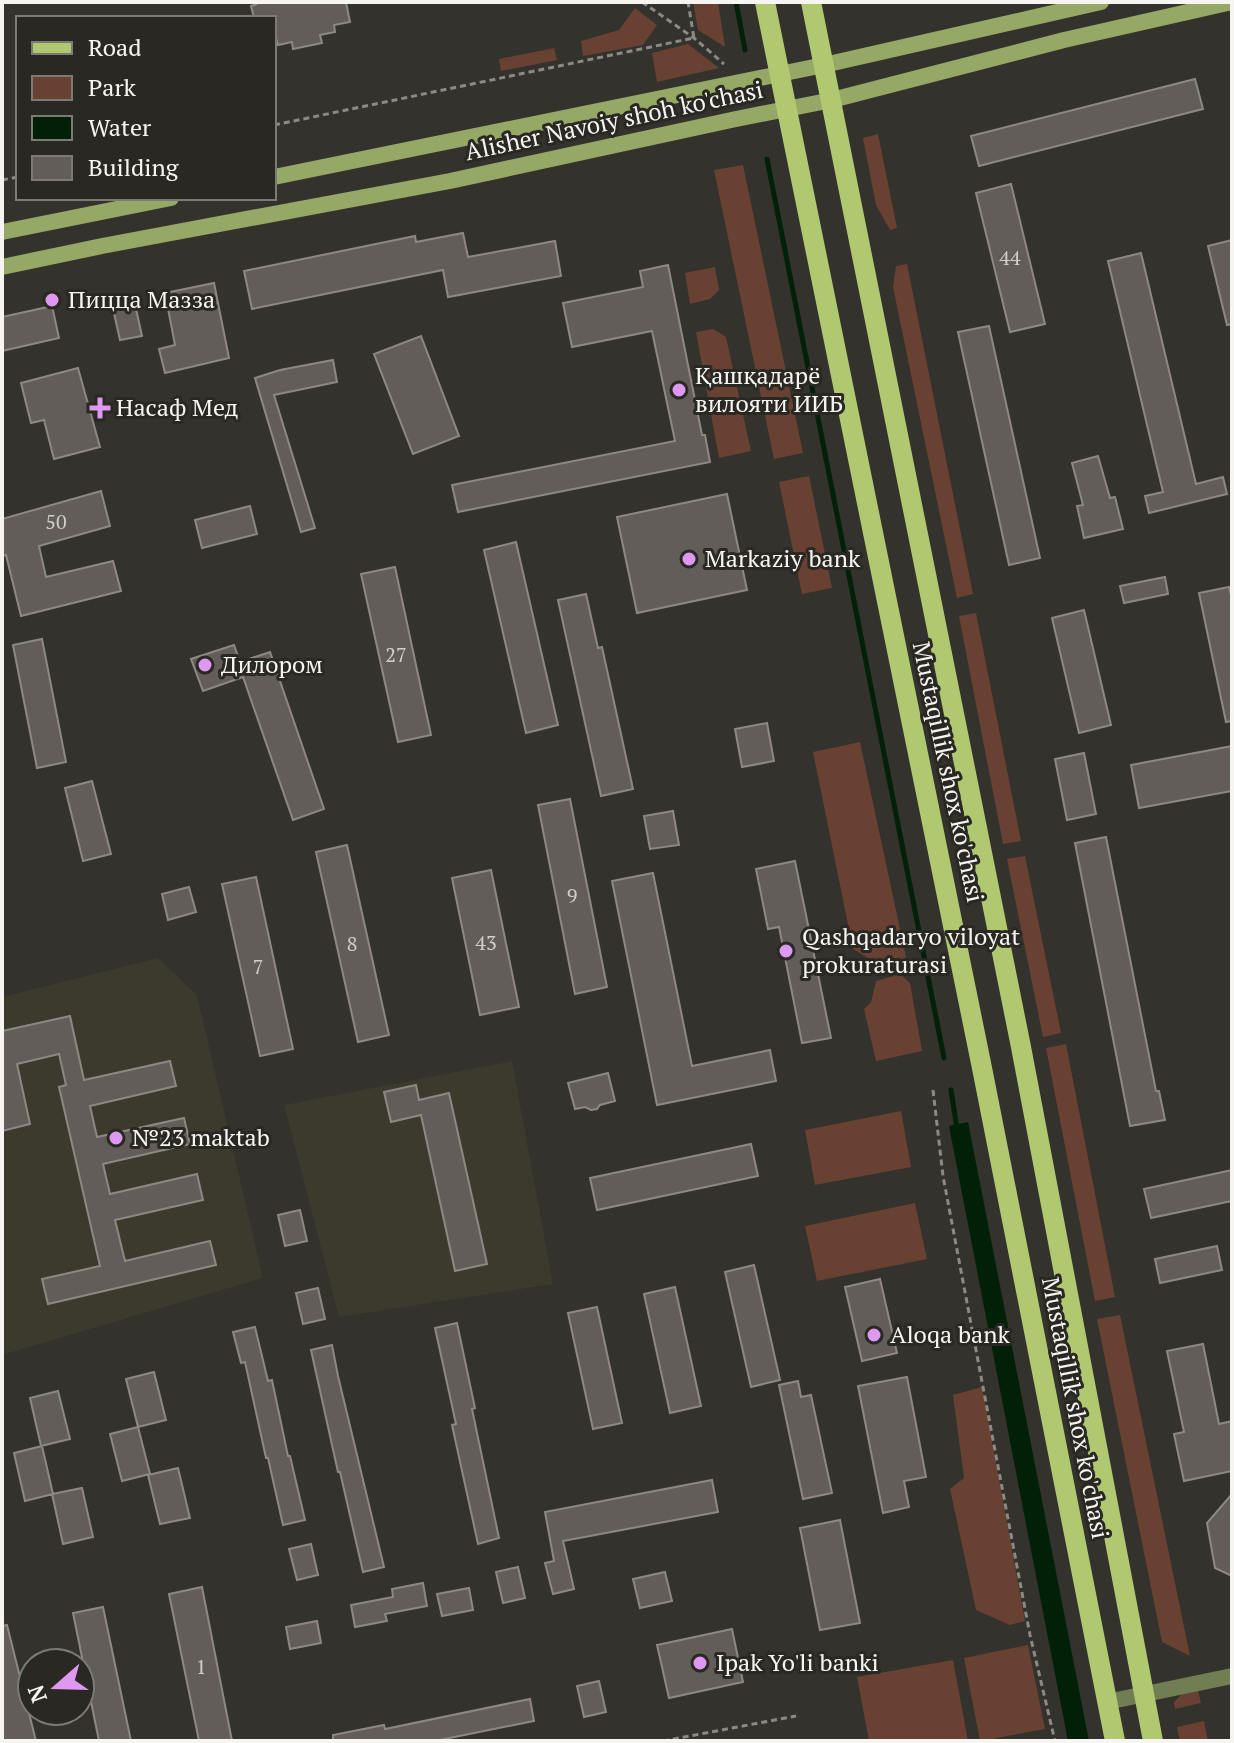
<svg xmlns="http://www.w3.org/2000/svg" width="1234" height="1743" font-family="'PT Serif',serif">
<rect width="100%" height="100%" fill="#33322c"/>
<path fill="#3c392d" d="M158,958l39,37 66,283 -261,77v-358z
M512,1061l41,223 -214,33 -55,-212z"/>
<path fill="#694133" d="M693,2h25l7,45 -27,-17z
M635,8l22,17 -14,20 -60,11 -2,-15 38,-11z
M688,44l31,24 -62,14 -5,-29z
M554,48l3,12 -56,11 -2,-12z
M878,134l19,94 -7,2 -14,-25 -13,-67z
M743,165l60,288 -29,6 -60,-289z
M907,264l66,330 -16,4 -64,-311 3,-21z
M715,267l4,23 -9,9 -20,5 -5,-31z
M713,329l13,8 25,114 -32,7 -23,-126z
M809,476l23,112 -30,6 -23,-112z
M976,613l45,228 -18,3 -44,-228z
M860,742l46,215 -7,9 -23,4 -8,-12 -15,-9 -40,-197z
M1025,856l36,177 -18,4 -36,-178z
M900,974l10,9 12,68 -46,10 -12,-52 7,-7 5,-21z
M1066,1044l49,253 -20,4 -49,-253z
M901,1111l10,56 -96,18 -10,-55z
M915,1203l12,56 -110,22 -12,-55z
M1120,1315l70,341 -28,-14 -65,-323z
M982,1387l43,234 -15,4 -34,-15 -26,-121 14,-11 -11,-83z
M1028,1645l17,84 -65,12 -16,-83z
M953,1660l15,81h-99l-12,-64z
M1198,1690l3,13 -26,6 -1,-7 9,-9z
M1204,1721l4,20h-28l-3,-14z"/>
<path fill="#002108" d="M968,1122l121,619h-21l-119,-615z"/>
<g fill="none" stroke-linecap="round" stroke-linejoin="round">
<path stroke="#002108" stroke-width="5" d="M736,2l9,48
M767,159l177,899
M951,1090l6,39"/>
</g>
<path fill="#625d58" stroke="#8d8883" stroke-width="2" d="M257,2h89l4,20 -16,3 1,7 -15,3 2,8 -29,6 -1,-7 -14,3 -2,-7h-2v-20h-20l-3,-12 6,-2z
M1195,79l8,30 -224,57 -8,-30z
M1011,184l34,140 -35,8 -34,-139z
M463,233l5,24 87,-16 6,35 -113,21 -5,-27 -191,39 -8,-38 171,-35 1,6z
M1232,240v84l-5,1 -19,-79z
M1141,253l55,231 27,-7 4,17 -78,19 -4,-17 18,-4 -55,-231z
M668,265l34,170h3l5,27 -252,50 -6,-27 223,-44 -23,-110 -80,16 -9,-44 80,-16 -3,-16z
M214,283l15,75 -64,15 -6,-24 16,-4 -10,-52z
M133,295l9,41 -22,4 -9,-40z
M52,306l7,32 -57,13v-34z
M989,326l51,232 -31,7 -51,-233z
M421,336l38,100 -46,18 -39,-100z
M333,360l4,22 -63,13 41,133 -14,4 -46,-154 25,-8z
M78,368l22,79 -46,12 -10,-39 -13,3 -10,-40z
M1098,456l12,42 5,-1 8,32 -39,9 -7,-32 6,-1 -11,-42z
M101,491l9,35 -71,20 7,31 67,-16 8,30 -100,25 -15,-61 -4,1v-37z
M727,494l20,96 -110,23 -20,-96z
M250,506l7,28 -55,14 -7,-28z
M516,542l42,183 -32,8 -42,-183z
M395,567l36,168 -33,7 -37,-168z
M1165,577l3,17 -44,9 -4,-17z
M1229,587l3,12v122l-6,1 -27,-129z
M586,594l12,54 4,-1 31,142 -32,7 -43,-196z
M1084,610l27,115 -32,8 -27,-115z
M42,639l24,123 -29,6 -24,-123z
M234,645l6,17 30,-10 54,157 -31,11 -50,-143 -40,14 -12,-32z
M767,723l7,38 -32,6 -7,-38z
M1232,746v45l-93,17 -8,-43z
M1084,753l12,61 -29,6 -12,-61z
M92,781l19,73 -28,7 -18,-73z
M570,799l37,188 -32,7 -37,-189z
M673,811l6,34 -29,4 -6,-33z
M1106,837l50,254h3l6,29 -35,6 -55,-283z
M347,845l42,190 -31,7 -42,-190z
M795,861l36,177 -29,5 -23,-116 -11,2 -12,-60z
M491,870l28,137 -39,8 -28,-137z
M653,873l39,193 78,-16 6,31 -119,24 -45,-224z
M256,877l37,172 -33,7 -38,-172z
M189,887l7,25 -28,8 -6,-26z
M70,1016l14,64 86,-19 6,25 -86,20 7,31 87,-19 6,26 -87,20 7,30 87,-20 6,26 -88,20 10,41 85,-20 6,24 -168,39 -6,-25 58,-13 -41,-179 7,-2 -7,-31 -42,10 13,60 -28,7v-100z
M608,1073l7,28 -15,4 -3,4 -6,1 -6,-3 -10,2 -7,-26z
M416,1085l3,15 30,-7 38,171 -32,7 -34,-156 -30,7 -7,-30z
M751,1144l7,32 -161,34 -7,-32z
M1232,1170v31l-81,17 -7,-29z
M300,1210l7,31 -22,5 -7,-31z
M1217,1246l5,24 -62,13 -5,-24z
M754,1265l26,115 -29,7 -26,-115z
M880,1279l17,74 -35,8 -17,-74z
M675,1287l26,119 -31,7 -26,-119z
M318,1288l7,31 -22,5 -7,-31z
M597,1307l25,116 -29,6 -25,-116z
M457,1323l18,85 -3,1 27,129 -21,6 -26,-119 4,-1 -21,-96z
M255,1327l13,54 4,-1 16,76h2l15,64 -22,5 -15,-67h-2l-21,-96 -4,1 -8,-31z
M1203,1344l16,80 13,-3v50l-48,10 -10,-47 10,-2 -17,-81z
M332,1345l6,31 46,191 -21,5 -23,-100h-2l-27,-122z
M154,1372l12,48 -28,7 -12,-48z
M907,1377l19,100 -22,4 5,26 -26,6 -25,-127z
M798,1381l3,16 10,-2 21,98 -29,6 -24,-114z
M58,1391l12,48 -29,7 -11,-48z
M138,1427l12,47 -28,7 -12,-47z
M42,1446l11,48 -28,7 -11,-48z
M178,1468l12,50 -30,6 -12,-49z
M712,1480l6,32 -155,29 11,48 -21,5 -8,-31 9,-2 -9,-49z
M82,1488l11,49 -30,7 -11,-50z
M1232,1494v82l-17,-8 -8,-45z
M840,1520l20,103 -40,7 -20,-102z
M311,1544l7,31 -21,5 -8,-31z
M518,1567l7,31 -22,5 -7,-31z
M665,1572l7,29 -32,7 -7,-29z
M423,1583l4,23 -42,8 2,7 -32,6 -4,-22 42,-8 -1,-8z
M202,1587l30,154h-33l-30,-147z
M469,1588l4,22 -31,6 -5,-22z
M103,1607l28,134h-32l-26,-128z
M317,1621l4,22 -31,6 -4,-22z
M7,1625l29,116h-34v-115z
M732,1629l11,53 -74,16 -12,-53z
M599,1681l7,31 -22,5 -7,-31z
M530,1699l4,22 -99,20h-102v-6l51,-10 1,4z"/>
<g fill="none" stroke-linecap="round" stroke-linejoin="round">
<path stroke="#8b8a85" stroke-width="3" stroke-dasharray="6 4" stroke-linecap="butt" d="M642,2l52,36 30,26
M274,125l420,-87 -6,-36
M2,180l16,-3
M933,1090l10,86 87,459 25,106
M663,1741l133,-25"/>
<path stroke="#717e54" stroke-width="16" d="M1107,1702l125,-26"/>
<path stroke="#95a865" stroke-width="16" d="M274,177l550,-112 277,-63
M2,232l169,-34
M2,267l100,-21 348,-65 286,-62 96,-19 232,-60 168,-38"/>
<path stroke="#b0c971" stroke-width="20" d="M765,2l217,1066 133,673
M811,2l210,1045 132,694"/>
</g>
<g fill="#de98f2" stroke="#292822" stroke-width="3">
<circle cx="52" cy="300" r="8"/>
<circle cx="679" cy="390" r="8"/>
<path d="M96 396h8v8h8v8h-8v8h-8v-8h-8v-8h8z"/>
<circle cx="689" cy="559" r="8"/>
<circle cx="205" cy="665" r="8"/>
<circle cx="786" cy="951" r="8"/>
<circle cx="116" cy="1138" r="8"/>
<circle cx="874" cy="1335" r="8"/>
<circle cx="700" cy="1663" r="8"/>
</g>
<g text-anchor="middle" stroke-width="6" stroke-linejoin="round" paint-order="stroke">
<g font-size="20" fill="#d1cfcb">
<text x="1010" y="265">44</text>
<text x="56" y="529">50</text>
<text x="396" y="662">27</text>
<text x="572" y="903">9</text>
<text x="486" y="950">43</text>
<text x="352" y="951">8</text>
<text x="258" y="974">7</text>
<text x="201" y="1674">1</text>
</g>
<g font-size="24" fill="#f6f5f1" stroke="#292822">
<text transform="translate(614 121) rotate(-12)" y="8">Alisher Navoiy shoh ko'chasi</text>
<text transform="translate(948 772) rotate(78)" y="8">Mustaqillik shox ko'chasi</text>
<text transform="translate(1075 1408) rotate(79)" y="8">Mustaqillik shox ko'chasi</text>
</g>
<g font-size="24" fill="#f6f5f1" stroke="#292822" text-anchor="start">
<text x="68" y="308">Пицца Мазза</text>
<text x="695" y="384">Қашқадарё<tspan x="695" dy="28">вилояти ИИБ</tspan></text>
<text x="116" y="416">Насаф Мед</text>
<text x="705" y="567">Markaziy bank</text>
<text x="221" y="673">Дилором</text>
<text x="802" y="945">Qashqadaryo viloyat<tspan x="802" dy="28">prokuraturasi</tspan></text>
<text x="132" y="1146">№23 maktab</text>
<text x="890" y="1343">Aloqa bank</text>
<text x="716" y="1671">Ipak Yo'li banki</text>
</g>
</g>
<rect width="1234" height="1743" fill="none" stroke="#f6f5f1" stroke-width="8"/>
<rect x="16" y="16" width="260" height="184" fill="#292822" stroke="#7b7a75" stroke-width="2"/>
<rect x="32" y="42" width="40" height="12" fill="#b0c971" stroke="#7b7a75" stroke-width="2"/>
<text x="88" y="56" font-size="24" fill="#f6f5f1">Road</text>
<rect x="32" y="76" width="40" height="24" fill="#694133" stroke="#7b7a75" stroke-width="2"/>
<text x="88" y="96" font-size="24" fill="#f6f5f1">Park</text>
<rect x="32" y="116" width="40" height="24" fill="#002108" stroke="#7b7a75" stroke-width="2"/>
<text x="88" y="136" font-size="24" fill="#f6f5f1">Water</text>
<rect x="32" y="156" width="40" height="24" fill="#625d58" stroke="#7b7a75" stroke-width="2"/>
<text x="88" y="176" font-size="24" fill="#f6f5f1">Building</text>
<g transform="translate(56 1687) rotate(250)"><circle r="38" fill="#292822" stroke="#7b7a75" stroke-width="2"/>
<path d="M0-6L14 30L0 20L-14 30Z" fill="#de98f2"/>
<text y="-12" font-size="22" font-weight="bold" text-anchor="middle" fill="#f6f5f1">N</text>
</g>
</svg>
